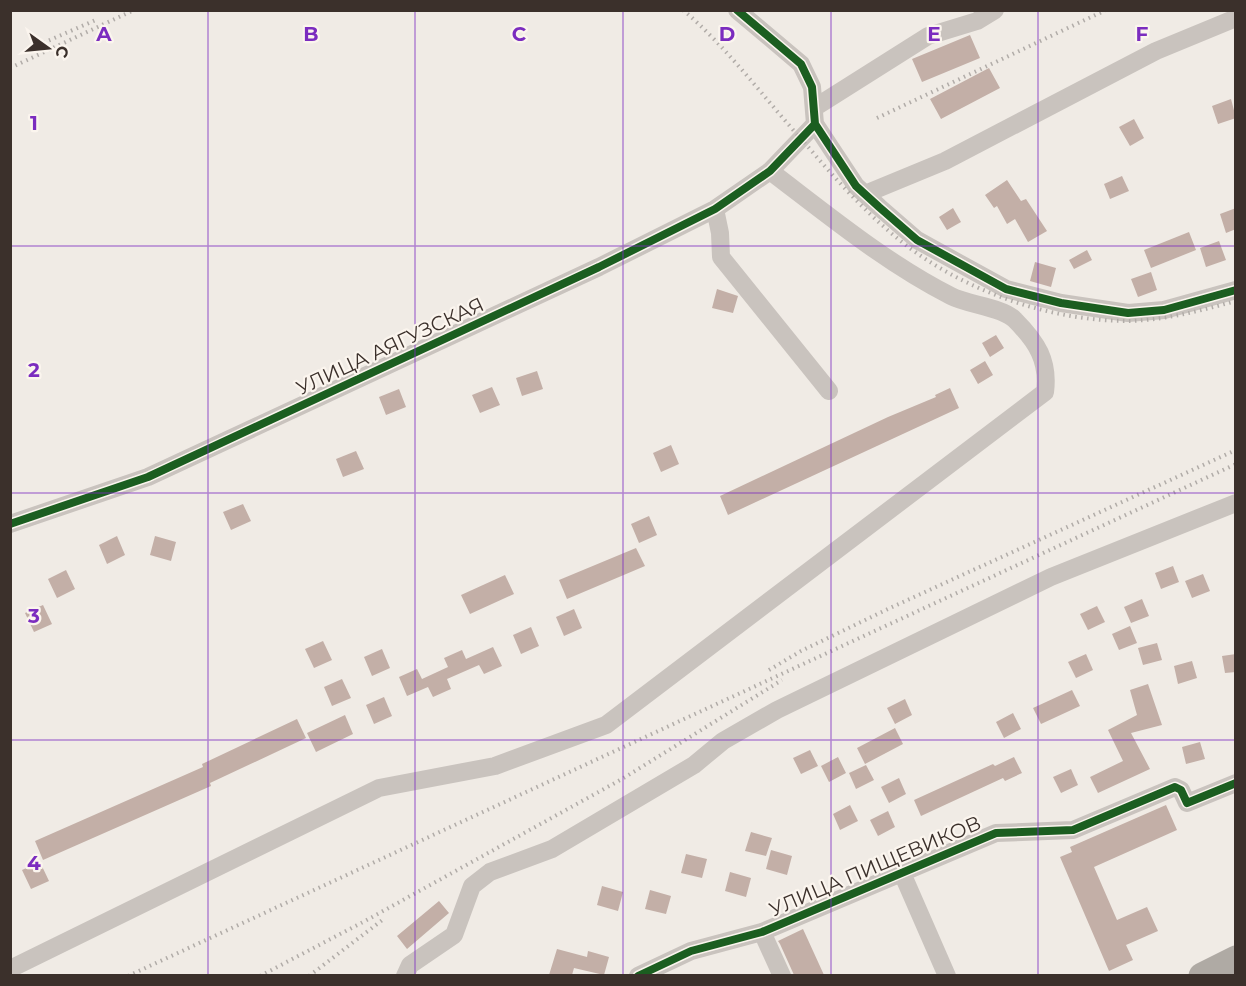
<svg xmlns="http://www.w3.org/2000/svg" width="1246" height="986" font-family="Montserrat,sans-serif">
<rect width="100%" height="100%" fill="#f0ebe5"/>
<path fill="#c3afa7" d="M970,35l10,23 -58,24 -10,-23z
M989,68l11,20 -59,31 -11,-20z
M1231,99l5,19 -18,6 -6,-18z
M1134,119l10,19 -14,8 -11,-19z
M1122,176l7,15 -19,8 -6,-15z
M1007,180l14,21 5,-2 21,32 -19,11 -13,-23 -8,5 -10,-18 -3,2 -9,-13z
M953,208l8,14 -14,8 -8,-13z
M1236,208v21l-10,4 -6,-19z
M1189,232l7,18 -45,18 -7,-18z
M1219,241l7,19 -20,7 -6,-19z
M1087,250l5,10 -18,9 -5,-9z
M1035,262l21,6 -5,19 -21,-6z
M1151,272l6,18 -19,7 -7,-18z
M717,289l21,7 -5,17 -21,-5z
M996,335l8,13 -14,9 -8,-14z
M985,361l8,14 -15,9 -8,-14z
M537,371l6,18 -21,7 -6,-18z
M492,387l8,18 -20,8 -8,-18z
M950,388l9,20 -231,107 -8,-19 168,-79 48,-20 -1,-2z
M399,389l7,18 -20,8 -7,-18z
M671,445l8,19 -18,8 -8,-19z
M356,451l8,18 -21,8 -7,-18z
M243,504l8,17 -20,9 -8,-18z
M649,516l8,19 -18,8 -8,-19z
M117,536l8,19 -18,9 -8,-19z
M155,536l21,6 -5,19 -21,-6z
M636,548l9,18 -78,33 -8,-19z
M1173,566l6,16 -18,7 -6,-16z
M66,570l9,19 -18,9 -9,-19z
M1203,574l7,17 -18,7 -7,-17z
M505,575l9,19 -44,20 -9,-19z
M1142,599l7,17 -18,7 -7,-16z
M43,605l9,19 -18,8 -9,-19z
M1097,606l8,16 -17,8 -8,-16z
M574,609l8,19 -18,8 -8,-19z
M1130,626l7,17 -18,7 -7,-16z
M531,627l8,19 -18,8 -8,-19z
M323,641l9,19 -18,8 -9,-19z
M1157,643l5,17 -19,5 -5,-17z
M493,647l9,19 -18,8 -5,-9 -32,14 4,10 -18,8 -5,-10 -21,9 -8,-19 18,-8 5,10 26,-12 -4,-9 18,-8 4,9z
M382,649l8,19 -18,8 -8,-19z
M1086,654l7,16 -17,8 -8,-16z
M1236,654v18l-11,1 -3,-17z
M1192,661l5,17 -19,6 -4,-18z
M342,679l9,19 -19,8 -8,-19z
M1148,684l14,41 -31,8 19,36 -52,24 -8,-16 33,-16 -15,-31 29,-15 -7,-25z
M1072,690l8,16 -39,18 -8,-16z
M384,697l8,19 -18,8 -8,-19z
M905,699l7,16 -17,9 -8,-16z
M1013,713l8,16 -17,9 -8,-16z
M345,715l8,19 -37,18 -9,-19z
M297,719l9,19 -96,45 1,3 -168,74 -8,-19 168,-74 -1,-3z
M895,728l8,16 -38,20 -8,-16z
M1200,742l5,17 -19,5 -4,-17z
M810,750l8,16 -17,8 -8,-16z
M838,757l8,16 -17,9 -8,-16z
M1014,757l8,16 -17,8 -2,-3 -82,38 -7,-16 79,-36 2,2z
M866,765l8,15 -18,9 -7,-16z
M1071,769l7,16 -17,8 -8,-16z
M899,778l7,16 -17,9 -8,-16z
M850,805l8,16 -18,9 -7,-16z
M1166,805l11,25 -83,37 23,53 30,-13 11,24 -32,14 7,15 -24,11 -49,-114 12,-5 -2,-5z
M888,811l7,16 -17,9 -8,-16z
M751,832l21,6 -6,18 -21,-5z
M771,850l21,6 -5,19 -21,-6z
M686,854l21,5 -5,19 -21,-5z
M40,862l9,19 -18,8 -9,-19z
M730,872l21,6 -5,19 -21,-6z
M602,886l21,6 -5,19 -21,-6z
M650,890l21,6 -5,18 -21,-5z
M439,901l10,12 -42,36 -10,-13z
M803,929l21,46h-30l-14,-31 -2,-3z
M557,949l30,8 1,-6 21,6 -5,18 -30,-7 -2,7h-23z"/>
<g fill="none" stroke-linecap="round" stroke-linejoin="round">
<path stroke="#c9c3be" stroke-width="18" d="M814,108l114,-72 49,-15 18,-11
M815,124l41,62 23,21 38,33 89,49 55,14 67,10 36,-3 72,-20
M865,194l80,-33 211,-110 80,-33
M715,209l5,24 1,24 108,134
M10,524l138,-47 451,-210 116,-58 55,-38 45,-47 -3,-37 -11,-23 -64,-54
M902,873l45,103
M762,932l20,44
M10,969l369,-181 116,-22 111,-41 439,-333c4,-31 -8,-50 -30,-72 -12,-13 -47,-15 -64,-24 -65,-33 -123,-81 -181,-125
M405,976l5,-11 44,-30 18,-49 18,-14 62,-23 142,-84 29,-24 54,-31 274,-133 185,-74
M638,976l53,-25 71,-19 234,-99 77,-3 102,-43 6,3 6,13 49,-20"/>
<path stroke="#afaaa4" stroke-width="27" d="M1202,976l34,-17"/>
<path stroke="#b1aca8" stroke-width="4" stroke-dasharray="1.5 4.5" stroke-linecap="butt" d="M683,10c43,36 82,89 120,131 37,43 76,88 124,119 57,37 129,60 197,61 38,0 75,-10 112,-20
M27,50l71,-31
M10,68l124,-58
M877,118l229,-108
M769,670l32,-19 89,-43 346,-158
M128,976l1108,-512
M260,976l105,-55 257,-142 160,-99
M309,976l76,-58"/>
<defs>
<path id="cycleway" d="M815,124l41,62 23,21 38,33 89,49 55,14 67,10 36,-3 72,-20
M10,524l138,-47 451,-210 116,-58 55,-38 45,-47 -3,-37 -11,-23 -64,-54
M638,976l53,-25 71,-19 234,-99 77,-3 102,-43 6,3 6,13 49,-20"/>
</defs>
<use href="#cycleway" stroke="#fbf5ee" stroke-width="11"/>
<use href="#cycleway" stroke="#1b5e20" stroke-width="8"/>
</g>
<path fill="none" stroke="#7b2cbf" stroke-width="1.5" stroke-opacity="0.55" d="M208,10v966M415,10v966M623,10v966M831,10v966M1038,10v966M10,246h1226M10,493h1226M10,740h1226"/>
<g text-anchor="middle" stroke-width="4.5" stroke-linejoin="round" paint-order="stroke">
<g font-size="20" fill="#3b302b" stroke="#fbf5ee">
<text transform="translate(390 346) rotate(-25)" y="7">УЛИЦА АЯГУЗСКАЯ</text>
<text transform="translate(875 866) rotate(-23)" y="7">УЛИЦА ПИЩЕВИКОВ</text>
</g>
</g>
<g font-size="20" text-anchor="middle" font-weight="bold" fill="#7b2cbf" stroke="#fbf5ee" stroke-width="4.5" stroke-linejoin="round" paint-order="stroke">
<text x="104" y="41">A</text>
<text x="311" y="41">B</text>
<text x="519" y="41">C</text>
<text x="727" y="41">D</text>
<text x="934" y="41">E</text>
<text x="1142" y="41">F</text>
<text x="34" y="130">1</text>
<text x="34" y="377">2</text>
<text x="34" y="623">3</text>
<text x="34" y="870">4</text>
</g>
<rect width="1246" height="986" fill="none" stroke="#3b302b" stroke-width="24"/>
<g transform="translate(48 48) rotate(105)" stroke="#fbf5ee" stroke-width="4.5" paint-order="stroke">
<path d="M0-4.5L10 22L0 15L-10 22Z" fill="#3b302b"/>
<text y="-9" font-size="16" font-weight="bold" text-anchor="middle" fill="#3b302b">С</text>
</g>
</svg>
